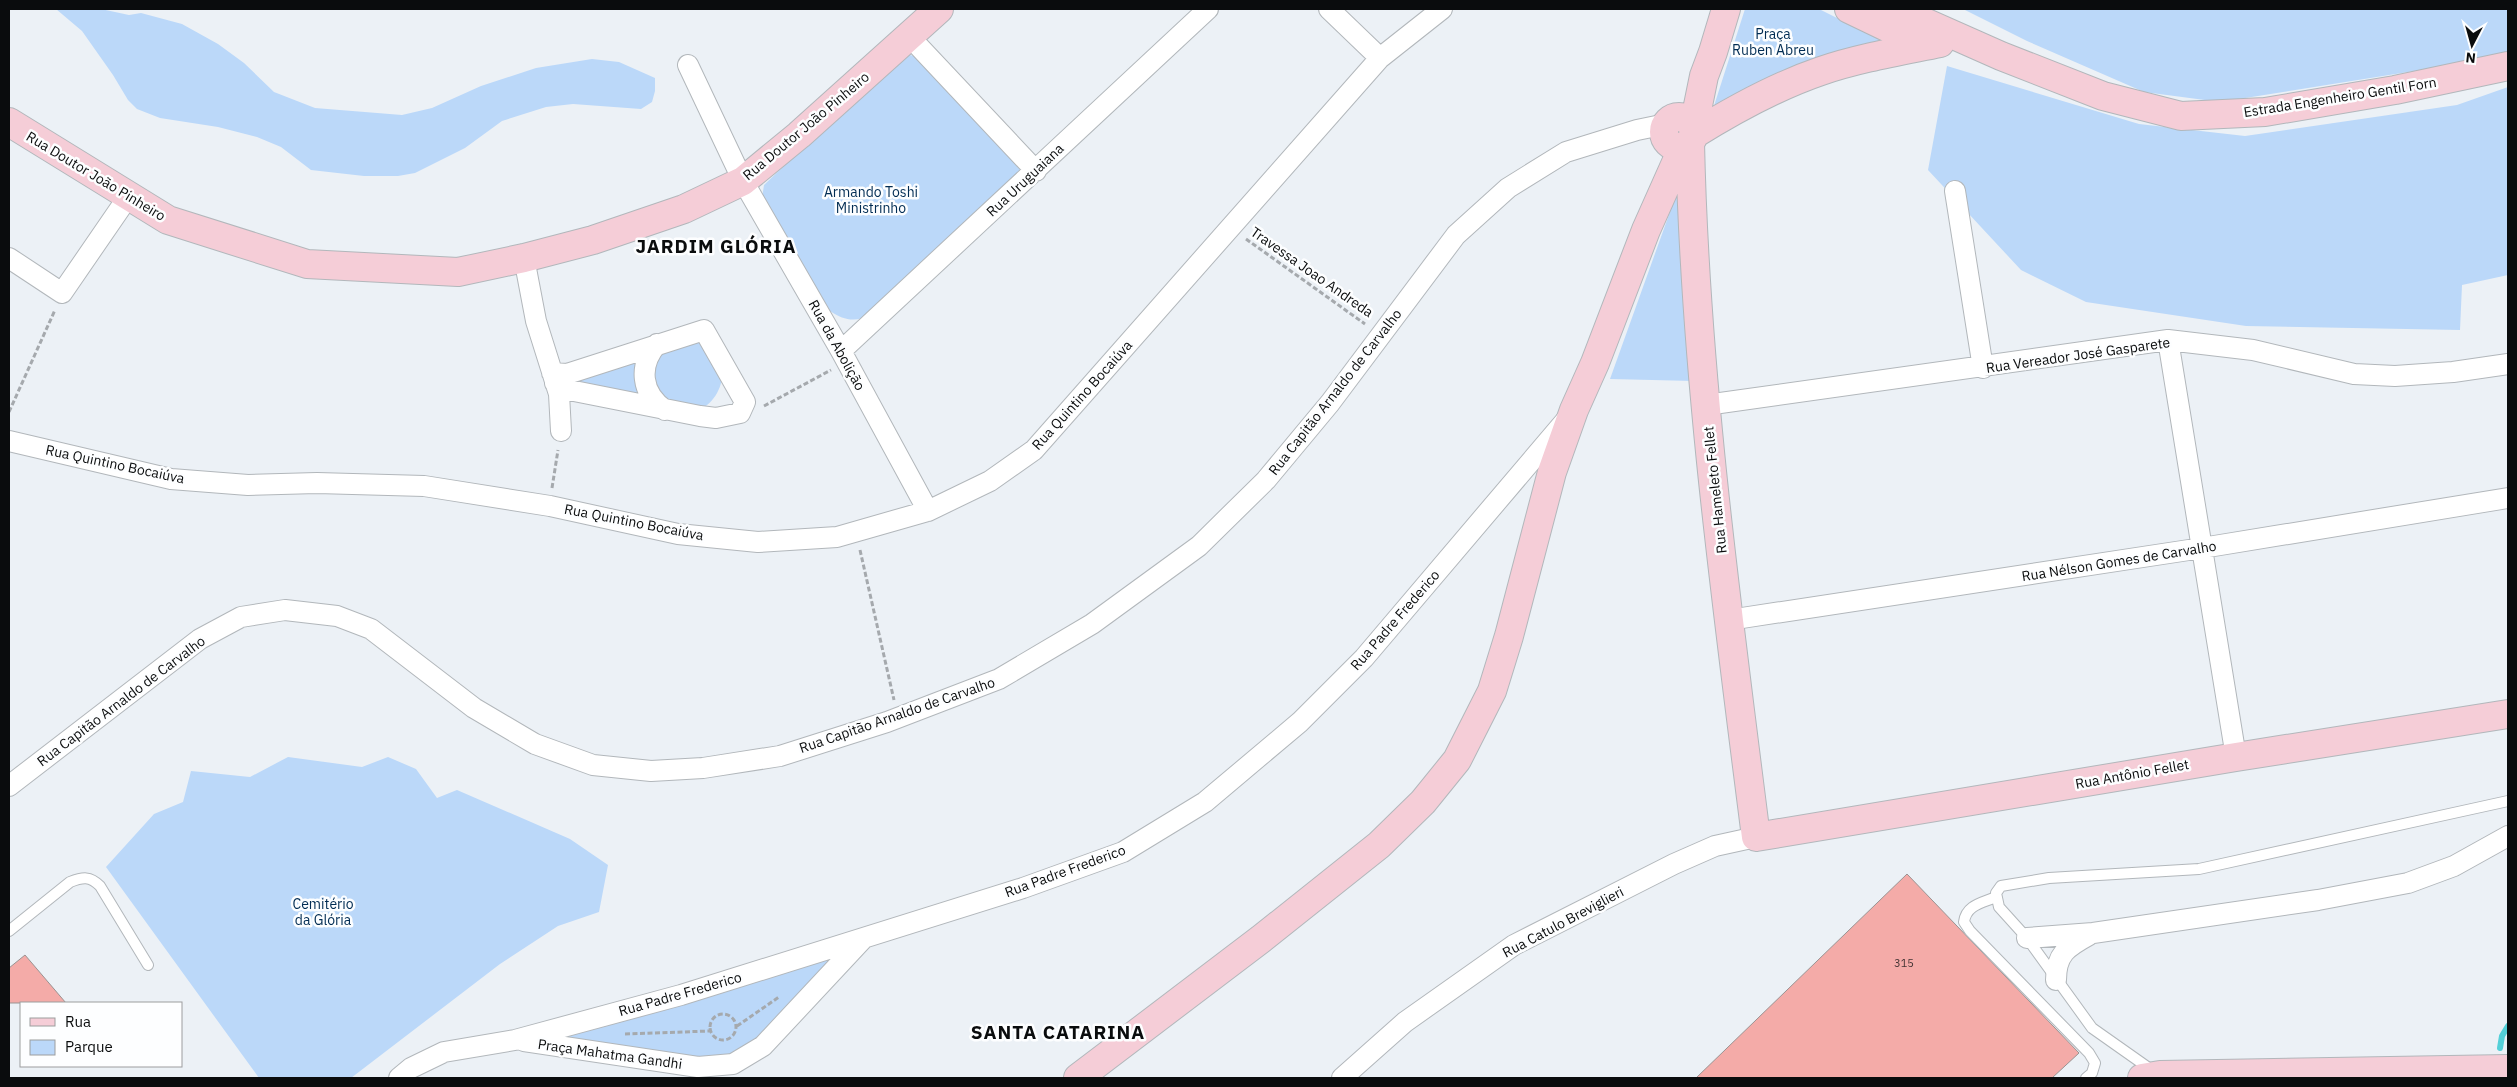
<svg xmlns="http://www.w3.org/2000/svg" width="2517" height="1087" font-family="'IBM Plex Sans',sans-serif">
<rect width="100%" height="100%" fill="#ecf1f6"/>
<path fill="#bbd8f9" d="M56,9h45l28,6 12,-2 41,11 36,20 26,19 30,29 41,16 87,7 30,-7 49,-22 55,-18 56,-9 27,3 36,16v13l-3,11 -11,7 -68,-5 -27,3 -44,14 -37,27 -50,25 -17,3h-34l-53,-6 -30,-23 -24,-10 -39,-10 -58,-9 -23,-9 -9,-9 -15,-25 -31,-44z
M1745,9h74l60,30 -2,3 -164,67z
M1963,9h545v47l-288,46 -76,-10 -117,-51z
M906,54l8,2 107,107 -1,10 -148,142c-17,7 -27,6 -42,-4l-68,-113 2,-13 135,-129z
M1947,66l192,58 106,12 212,-31 51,-18v188l-46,10 -2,45 -214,-4 -160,-24 -65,-32 -93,-100z
M1680,184l14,197 -84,-2z
M685,337l22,7c4,9 15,23 15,32 0,14 -13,34 -28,34 -10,0 -21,-4 -31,-6l-14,-41z
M653,347l-4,50 -79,-9 -2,-12z
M288,757l74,10 26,-10 28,12 21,29 20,-8 113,49 38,26 -9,47 -41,14 -58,38 -149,114h-92l-153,-211 48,-53 29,-12 8,-31 59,6z
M839,956l-79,85 -30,15 -31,3 -149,-22z"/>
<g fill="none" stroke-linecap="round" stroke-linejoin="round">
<path stroke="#54d0d8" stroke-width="6" d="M2500,1048l2,-12 6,-10"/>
</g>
<path fill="#f4aba8" stroke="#9a9392" d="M1907,874l172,179 -27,25h-356z
M25,955l41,48h-57v-35z"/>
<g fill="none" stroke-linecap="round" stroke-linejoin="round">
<defs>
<path id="lane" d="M1996,897c-14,6 -30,8 -32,25l6,9 119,122 6,10 -3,10 -6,5
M9,931l61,-49c13,-5 20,-6 30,4l48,79
M2153,1071l-61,-43 -65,-90 -28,-31 -3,-14 5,-7 48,-8 150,-9 309,-68"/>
<path id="street" d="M1329,9l51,49
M909,36l127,135
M688,65l55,116 98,170 87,160
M1955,191l28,177
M9,258l53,35 66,-96
M524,258l12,63 23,73 2,37
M2168,340l68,417
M657,344c-19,22 -16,49 8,66
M841,351l367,-342
M552,373l15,1 137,-44 41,72 -5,11 -24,5 -16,-2 -131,-26 -14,-7
M1706,405l462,-65 85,10 101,24 41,2 58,-4 55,-8
M9,441l162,38 77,6 69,-2 107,3 126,20 128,28 80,8 79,-5 91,-26 62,-30 44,-31 346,-392 62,-49
M1729,620l473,-72 306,-50
M9,786l191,-147 41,-22 44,-7 52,6 34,13 103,79 61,36 58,21 58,6 52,-3 77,-12 107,-34 112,-43 93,-55 107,-78 67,-66 64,-77 126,-168 52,-47 58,-36 71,-22 29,-6
M2027,938l66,-5 225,-33 90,-17 46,-17 54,-30
M2056,980c0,-26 11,-33 33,-45
M524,1041l174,26 35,-3 30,-18 99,-106
M399,1078l12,-10 33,-16 71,-12 166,-45 342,-107 100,-36 82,-50 95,-80 64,-64 202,-238
M1342,1078l63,-56 109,-77 160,-81 41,-18 41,-9"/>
<path id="secondary" d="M1849,9l52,25 32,7
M1895,9l106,47 102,40 78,20 84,-4 130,-22 113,-24
M1664 132a15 15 0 1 1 30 0a15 15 0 1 1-30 0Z
M9,122l159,98 139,44 151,8 66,-14 69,-18 91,-31 59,-28 56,-46 140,-126
M1693,130l11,-54 9,-24 13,-43
M1693,135c40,-25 84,-49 128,-64 38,-13 80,-20 119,-28
M1690,142c5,233 37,465 66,695l480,-80 272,-43
M1078,1078l183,-139 118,-94 44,-43 34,-42 35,-69 17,-55 43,-164 22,-62 21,-47 51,-133 37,-83
M2142,1078l18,-3 348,-6"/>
</defs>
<use href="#lane" stroke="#b2b7bb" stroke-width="12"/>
<use href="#street" stroke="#b2b7bb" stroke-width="22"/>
<use href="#secondary" stroke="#b2b7bb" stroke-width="30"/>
<path stroke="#a5a9ad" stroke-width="3" stroke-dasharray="5 2.5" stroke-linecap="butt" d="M1246,239l119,85
M764,406l67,-36
M9,412l46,-102
M552,488l6,-38
M860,550l34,150
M710 1027a13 13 0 1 1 26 0a13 13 0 1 1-26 0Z
M737,1026l42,-29
M625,1034l85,-3"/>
<use href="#lane" stroke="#fff" stroke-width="10"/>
<use href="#street" stroke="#fff" stroke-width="20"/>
<use href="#secondary" stroke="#f5cdd7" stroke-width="28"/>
</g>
<g text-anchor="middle" stroke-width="5" stroke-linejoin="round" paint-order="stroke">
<g font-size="11" fill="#443434">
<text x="1904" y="967">315</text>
</g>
<g font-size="14" fill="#012c53" stroke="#fdfeff">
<text x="1773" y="39">Praça<tspan x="1773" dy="16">Ruben Abreu</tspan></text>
<text x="871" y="197">Armando Toshi<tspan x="871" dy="16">Ministrinho</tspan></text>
<text x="323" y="909">Cemitério<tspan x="323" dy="16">da Glória</tspan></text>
</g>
<g font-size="14" fill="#0a0c0d" stroke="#fdfeff">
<text transform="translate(2340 97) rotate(-9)" y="5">Estrada Engenheiro Gentil Forn</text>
<text transform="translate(806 126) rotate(-40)" y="5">Rua Doutor João Pinheiro</text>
<text transform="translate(96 176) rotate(31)" y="5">Rua Doutor João Pinheiro</text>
<text transform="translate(1025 180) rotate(-43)" y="5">Rua Uruguaiana</text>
<text transform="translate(1312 272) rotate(35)" y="5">Travessa Joao Andreda</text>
<text transform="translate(837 345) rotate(61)" y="5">Rua da Abolição</text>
<text transform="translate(2078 355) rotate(-8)" y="5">Rua Vereador José Gasparete</text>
<text transform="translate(1335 392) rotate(-52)" y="5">Rua Capitão Arnaldo de Carvalho</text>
<text transform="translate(1082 395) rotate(-48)" y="5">Rua Quintino Bocaiúva</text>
<text transform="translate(115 464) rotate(12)" y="5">Rua Quintino Bocaiúva</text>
<text transform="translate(1715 490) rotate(-96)" y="5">Rua Hameleto Fellet</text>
<text transform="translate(634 522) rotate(11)" y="5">Rua Quintino Bocaiúva</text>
<text transform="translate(2119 561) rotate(-9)" y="5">Rua Nélson Gomes de Carvalho</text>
<text transform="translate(1395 620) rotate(-49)" y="5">Rua Padre Frederico</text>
<text transform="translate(121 701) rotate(-37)" y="5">Rua Capitão Arnaldo de Carvalho</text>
<text transform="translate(897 715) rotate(-19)" y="5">Rua Capitão Arnaldo de Carvalho</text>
<text transform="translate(2132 774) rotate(-10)" y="5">Rua Antônio Fellet</text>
<text transform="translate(1065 871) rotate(-20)" y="5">Rua Padre Frederico</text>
<text transform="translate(1563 922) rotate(-28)" y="5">Rua Catulo Breviglieri</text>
<text transform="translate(680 994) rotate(-16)" y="5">Rua Padre Frederico</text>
<text transform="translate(610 1054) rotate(8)" y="5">Praça Mahatma Gandhi</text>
</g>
<g font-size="19" font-weight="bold" letter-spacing="1" fill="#0a0c0d" stroke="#fdfeff">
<text x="716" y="253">JARDIM GLÓRIA</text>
<text x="1058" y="1039">SANTA CATARINA</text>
</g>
</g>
<rect width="2517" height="1087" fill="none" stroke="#0a0c0d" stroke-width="20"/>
<rect x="20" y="1002" width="162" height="65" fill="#fdfeff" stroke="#9c9d9e"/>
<rect x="30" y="1018" width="25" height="8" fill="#f5cdd7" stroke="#9c9d9e"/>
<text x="65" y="1027" font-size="15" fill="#0a0c0d">Rua</text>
<rect x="30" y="1040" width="25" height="15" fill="#bbd8f9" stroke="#9c9d9e"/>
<text x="65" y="1052" font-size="15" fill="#0a0c0d">Parque</text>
<g transform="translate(2472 45) rotate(186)" stroke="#fdfeff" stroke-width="4" paint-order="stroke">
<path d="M0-4L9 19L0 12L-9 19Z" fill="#0a0c0d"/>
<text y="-8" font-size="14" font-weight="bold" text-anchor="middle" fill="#0a0c0d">N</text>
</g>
</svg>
